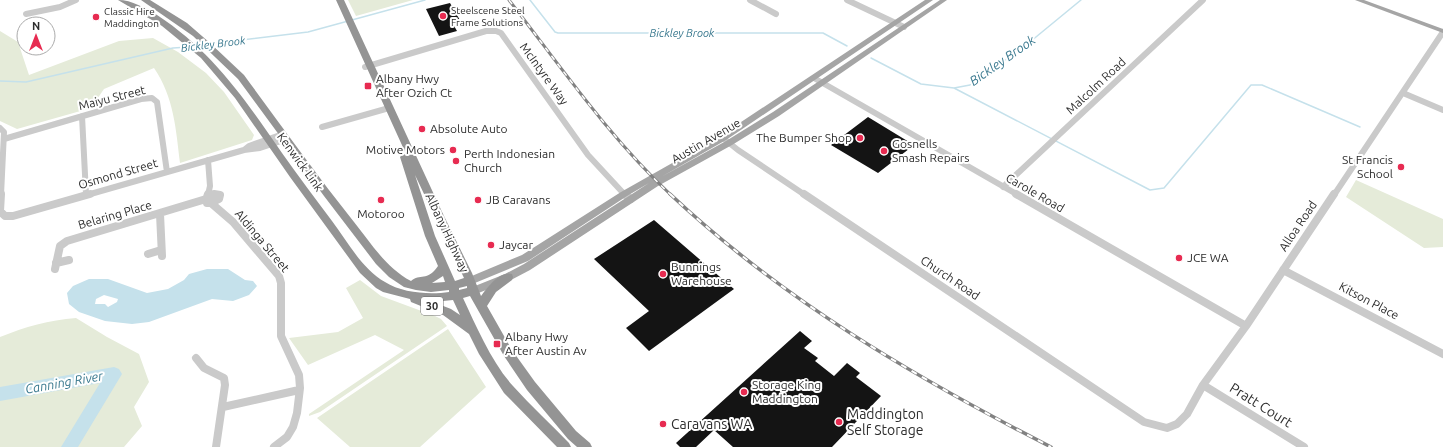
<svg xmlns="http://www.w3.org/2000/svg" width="1443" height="447" font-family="Ubuntu,sans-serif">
<rect width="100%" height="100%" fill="#fff"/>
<path fill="#e5ebd9" d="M348,0h65l-57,16z
M0,31l18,11 11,33 90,-34 34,-3 25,14 28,21 18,19 30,43 -2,5 -72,23c-4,-33 -6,-66 -26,-95l-50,21 -13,19 -74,21 -17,-8z
M1356,180l87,39v28l-19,1 -78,-51z
M360,280l21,16 54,20 6,3 6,7 -127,86 -11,4v-2l95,-64 -29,-15 -67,30 -19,-27 49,-6 25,-14 -17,-30z
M76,318l31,19 32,17 10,28 -15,25 8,19 -18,21h-124v-110c25,-10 49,-17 76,-19z
M448,329l38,58 -66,60h-70l-33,-29z"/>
<path fill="#c5e1eb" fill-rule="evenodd" d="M207,269h21l17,11 8,1 4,5 -8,9 -16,6 -21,-2 -63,23 -17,2 -27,-3 -26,-9 -10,-8 -2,-11 6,-7 16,-7h19l39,14 21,-4 16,-9 5,-6zM104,295l14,4 -1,3 -9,5 -3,-3h-10l1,-5z"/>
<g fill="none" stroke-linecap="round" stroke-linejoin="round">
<path stroke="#c5e1eb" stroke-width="1.5" d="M530,0l25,32 3,1h265l24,13
M209,44l99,-12 117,-32
M195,46l10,-1
M871,58l50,26 33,4 16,-3 55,-39 56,-46
M0,81l26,1 147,-34 16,-1
M954,88l196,102 14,-2 87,-103h11l98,42"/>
<path fill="#c5e1eb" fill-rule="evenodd" d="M114,367l5,2 3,5 -44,73h-17l39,-64 -100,18v-14z"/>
</g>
<path fill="#141414" d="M450,3l11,19 -8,2 4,7 -18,5 -13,-27z
M868,117l46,28 -36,28 -47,-28z
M654,220l80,69 -85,62 -23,-23 23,-17 -55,-52z
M800,331l12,10 -8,7 14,10 -3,3 19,15 13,-13 13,10 -4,4 25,19 -49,51h-99l-19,-17 -18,17h-16l-4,-4z"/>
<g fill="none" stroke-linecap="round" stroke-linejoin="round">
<path stroke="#cacaca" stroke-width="6" d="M750,0l26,14
M847,0l57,27
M26,14l34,-7 16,-7
M365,67l121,-36h10l5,2 87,122 37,40
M814,78l204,117
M1403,93l40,17
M82,116l4,78
M322,127l67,-19
M0,128l4,4 -3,63
M723,138l15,12 67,45
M4,139l137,-40 11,-1 5,4 10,70
M244,150l5,-4 34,-12
M1003,187l200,-187
M87,195l157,-45 16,-2 27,-9
M208,195l2,-9 -2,-26
M212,195h8
M1334,195l109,-163"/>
<path stroke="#cacaca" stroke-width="8" d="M214,194l6,1 -1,4 -8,4h-4v-6z
M624,194l7,5
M804,194l340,228 23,6 10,-4 10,-10 16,-29 43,-59 88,-132
M1016,194l230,132
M207,197l1,-3
M211,203l22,19 46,54 2,7v53l18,39 1,13 -3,25 -4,14 -6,10 -13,10
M0,211l1,-17
M0,211l5,5h8l77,-22
M160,214l2,42
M148,254l13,-4
M56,263l13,-3
M55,269l5,-23 7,-5 139,-42
M1283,270l160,84
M196,358l8,10 20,10 1,7 -9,62
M1203,385l101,62
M223,407l76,-17"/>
<path fill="#a5a5a5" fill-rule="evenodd" d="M925,0h8l-207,140 -65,37 65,-36 47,-29 167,-112h7l-168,116 -47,29 -74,41 -128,84 -19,10 -35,14 -3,1 -3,-1 -2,-3 2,-3 35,-14 19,-10 125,-81 -22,13 -99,65 -58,24 -3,-1 -2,-3 2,-3 55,-23 99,-63 99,-56z
M1355,0h9l79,29v4z"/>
<path fill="#949494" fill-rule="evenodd" d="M118,0c14,0 27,8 39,15 55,36 88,84 125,138 16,23 33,45 50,68 15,20 30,48 53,61 17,11 45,13 64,10v-2l-18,2 -15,-2 -12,-3 -15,-10 -13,-13 -52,-68 -86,-117 -45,-43 -52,-36h9l37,23 23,20 34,32c36,49 72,99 110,147 17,21 32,46 57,59 9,-8 16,1 27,-15l-13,-30 -25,-79 2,-2 4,-1 -70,-154h8l99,214 29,59 9,23c6,-8 19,-26 31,-22l1,3 -1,3 -16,12 -9,14 25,44 23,32 41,49 14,12 2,4h-15l-9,-8 -41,-49 -23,-34 -34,-60 -7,2c13,28 29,65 50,88 18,20 38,38 56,57l2,4h-14l-53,-54 -25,-39 -10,-20 -26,-19 -32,-13 -1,-3 -27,-7 -7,-4 -16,-15 -70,-96 -55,-79 -34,-40 -39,-32zM415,175l49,103 -9,3 -20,-45zM443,276l2,6 -13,1zM467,286v2l-8,2v-2zM453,300l7,15 -9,-6 -18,-7z"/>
<defs>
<path id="rail-far1" d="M509,0c52,67 100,137 162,195"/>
<path id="rail" d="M670,194c112,105 244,183 381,253"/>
</defs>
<use href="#rail-far1" stroke="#828282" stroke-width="3"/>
<use href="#rail" stroke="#828282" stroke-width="3.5"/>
<use href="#rail-far1" stroke="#fff" stroke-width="1.5" stroke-dasharray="5" stroke-linecap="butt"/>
<use href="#rail" stroke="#fff" stroke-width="2" stroke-dasharray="6" stroke-linecap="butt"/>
</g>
<g fill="#e72b51" stroke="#fff" stroke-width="1.5">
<circle cx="443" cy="16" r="4"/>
<circle cx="96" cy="17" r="4"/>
<rect x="364" y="82" width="8" height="8" rx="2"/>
<circle cx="422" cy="129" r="4"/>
<circle cx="860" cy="138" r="4"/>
<circle cx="453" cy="150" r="4"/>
<circle cx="884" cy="151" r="4"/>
<circle cx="456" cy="161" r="4"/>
<circle cx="1401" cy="167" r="4"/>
<circle cx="381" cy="200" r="4"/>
<circle cx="478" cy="200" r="4"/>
<circle cx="491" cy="245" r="4"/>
<circle cx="1179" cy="258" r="4"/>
<circle cx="663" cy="274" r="4"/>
<rect x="493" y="340" width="8" height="8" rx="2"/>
<circle cx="744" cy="392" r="4"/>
<circle cx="839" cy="422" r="4"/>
<circle cx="663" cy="424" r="4"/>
</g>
<g text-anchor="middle" stroke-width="4" stroke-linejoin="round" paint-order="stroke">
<g font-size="10" fill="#2d2d2d" stroke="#fff" text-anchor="start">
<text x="451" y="14">Steelscene Steel<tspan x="451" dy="12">Frame Solutions</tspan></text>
<text x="104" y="15">Classic Hire<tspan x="104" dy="12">Maddington</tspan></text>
</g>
<g font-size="11" font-style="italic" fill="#3a798f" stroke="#fff">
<text x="682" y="37">Bickley Brook</text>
<text transform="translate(213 44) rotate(-7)" y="4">Bickley Brook</text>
</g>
<rect fill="#fff" stroke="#6c6c6c" stroke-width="1" x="421" y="297" width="22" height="18" rx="3"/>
<g font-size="11" font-weight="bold" fill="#2d2d2d">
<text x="432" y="310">30</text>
</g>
<g font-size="12" fill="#2d2d2d" stroke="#fff">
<text transform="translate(544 74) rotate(54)" y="4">McIntyre Way</text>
<text transform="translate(1096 86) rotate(-43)" y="4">Malcolm Road</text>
<text transform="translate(112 98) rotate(-14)" y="4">Maiyu Street</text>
<text transform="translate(706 141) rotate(-30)" y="4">Austin Avenue</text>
<text transform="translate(300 162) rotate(54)" y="4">Kenwick Link</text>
<text transform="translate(118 174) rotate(-16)" y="4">Osmond Street</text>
<text transform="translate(1035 193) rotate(30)" y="4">Carole Road</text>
<text transform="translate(115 215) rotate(-16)" y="4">Belaring Place</text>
<text transform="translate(1298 226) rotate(-56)" y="4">Alloa Road</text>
<text transform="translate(447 233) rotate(65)" y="4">Albany Highway</text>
<text transform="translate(262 241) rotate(50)" y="4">Aldinga Street</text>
<text transform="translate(950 278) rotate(34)" y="4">Church Road</text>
<text transform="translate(1369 301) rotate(28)" y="4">Kitson Place</text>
</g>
<g font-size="12" fill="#2d2d2d" stroke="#fff" text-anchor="start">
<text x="376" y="83">Albany Hwy<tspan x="376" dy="14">After Ozich Ct</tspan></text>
<text x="430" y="133">Absolute Auto</text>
<text x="852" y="142" text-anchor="end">The Bumper Shop</text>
<text x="892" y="148">Gosnells<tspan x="892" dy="14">Smash Repairs</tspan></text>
<text x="445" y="154" text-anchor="end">Motive Motors</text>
<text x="464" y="158">Perth Indonesian<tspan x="464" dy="14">Church</tspan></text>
<text x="1393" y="164" text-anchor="end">St Francis<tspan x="1393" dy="14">School</tspan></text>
<text x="486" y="204">JB Caravans</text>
<text x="381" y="218" text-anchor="middle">Motoroo</text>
<text x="499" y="249">Jaycar</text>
<text x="1187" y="262">JCE WA</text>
<text x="671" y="271">Bunnings<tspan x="671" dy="14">Warehouse</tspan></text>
<text x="505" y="341">Albany Hwy<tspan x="505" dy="14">After Austin Av</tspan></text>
<text x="752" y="389">Storage King<tspan x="752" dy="14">Maddington</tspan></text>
</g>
<g font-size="13" font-style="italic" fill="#3a798f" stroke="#fff">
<text transform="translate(1002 60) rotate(-35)" y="5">Bickley Brook</text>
<text transform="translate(64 382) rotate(-10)" y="5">Canning River</text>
</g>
<g font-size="14" fill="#2d2d2d" stroke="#fff">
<text transform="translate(1261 405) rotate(32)" y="5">Pratt Court</text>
</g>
<g font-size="14" fill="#2d2d2d" stroke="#fff" text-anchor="start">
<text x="847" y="419">Maddington<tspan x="847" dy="16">Self Storage</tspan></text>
<text x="671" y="429">Caravans WA</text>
</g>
</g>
<g transform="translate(36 36)"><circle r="19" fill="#ffffff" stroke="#ababab"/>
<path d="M0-3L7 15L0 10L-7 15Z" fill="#e72b51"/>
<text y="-6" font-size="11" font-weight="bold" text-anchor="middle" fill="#2d2d2d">N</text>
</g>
</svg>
